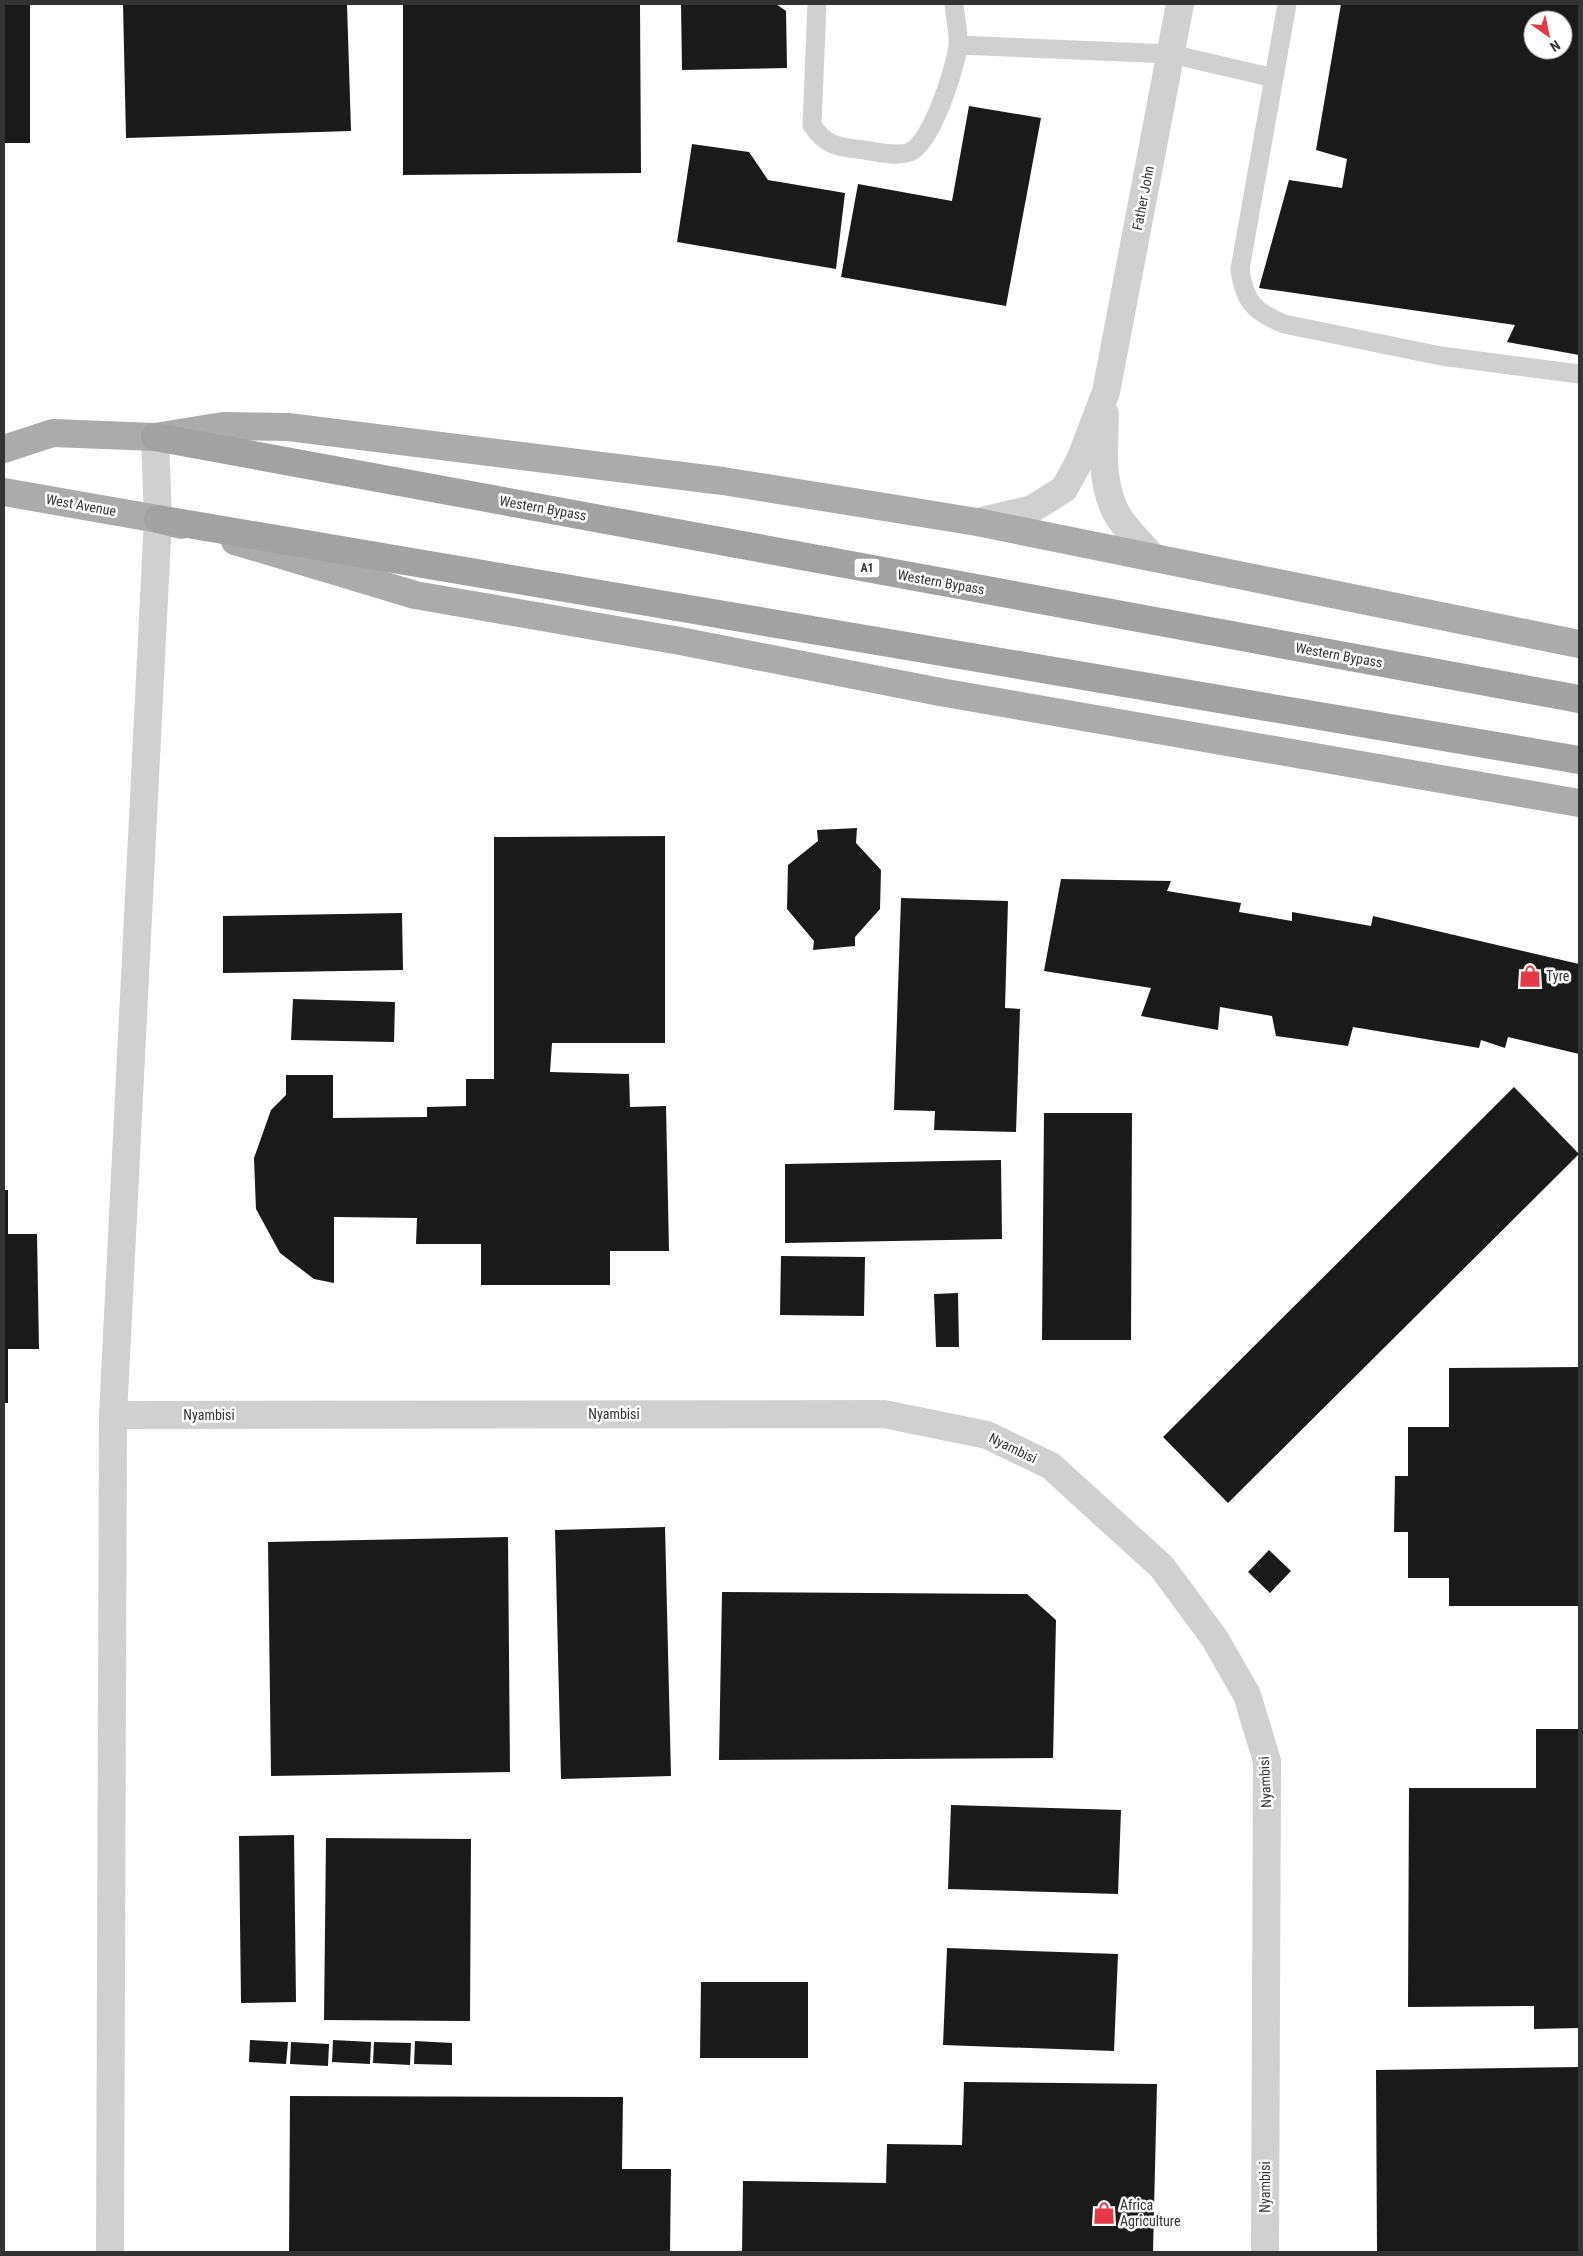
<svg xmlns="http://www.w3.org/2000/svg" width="1583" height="2256" font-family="'Roboto Condensed',sans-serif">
<rect width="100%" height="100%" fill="#fff"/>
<path fill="#1a1a1a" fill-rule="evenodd" d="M4,4h26v139h-26z
M123,4h224l4,127 -225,7z
M403,4h237l1,169 -238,2z
M681,4h95l10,7 1,57 -105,2z
M1341,4h238v351l-72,-13 8,-17 -256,-37 30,-108 53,8 5,-29 -31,-9zM1533,20h30v30h-30z
M969,106l72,12 -35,188 -165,-29 17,-93 94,17z
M692,144l57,8 19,28 77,13 -9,76 -159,-27z
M857,828l-1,15 25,27 -1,39 -25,28v9l-42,4 1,-9 -27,-32 1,-44 30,-24 -1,-11z
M665,836v207h-113l-2,29 79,2 1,33 36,-1 3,145h-59v34h-129v-41h-65l1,-26 -83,-1v66l-20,-4 -34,-26 -24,-44 -2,-51 17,-48 15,-15v-20h47v43l94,-1v-10l39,-1v-27h28v-242z
M1061,879l110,2 -4,10 74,12 -2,9 53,9v-9l79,14 2,-10 206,48v90l-71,-17 -3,11 -24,-8 -2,8 -126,-21 -5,19 -72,-10 -4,-20 -52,-9 -2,23 -77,-14 10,-28 -107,-17z
M901,898l107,3 -3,107 15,1 -4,123 -82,-2 1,-19 -41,-1z
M402,913l1,57 -180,3v-57z
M293,999l102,3 -1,40 -103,-2z
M1514,1087l65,67 -351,349 -65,-66z
M1044,1113h88l-1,227h-89z
M1001,1160l1,79 -217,4v-79z
M4,1190h4v44h29l2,115h-31v54h-4z
M781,1256l84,1 -1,59 -84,-1z
M958,1293l1,54h-23l-2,-53z
M1579,1367v239h-130v-28h-41v-46h-14l1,-56h13v-49h41v-59z
M665,1527l6,249 -110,3 -6,-249z
M508,1537l2,235 -239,4 -3,-234z
M1269,1550l22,21 -21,22 -22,-21z
M722,1592l305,2 29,26 -3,138 -334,2z
M1536,1729h43v299l-45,1v-23l-126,1 1,-219h127z
M951,1805l170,5 -3,84 -170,-5z
M294,1835l2,167 -55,1 -2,-167z
M326,1838l145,1 -1,182 -146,-1z
M947,1948l171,6 -4,97 -171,-6z
M701,1982h107v76h-108z
M250,2040l38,2 -2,22 -37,-2z
M333,2040l38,2 -1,22 -38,-2z
M415,2041l37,2v22l-38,-1z
M291,2042l38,2 -1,22 -38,-2z
M374,2042l37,1 -1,22 -37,-2z
M1579,2067v185h-202l-1,-182z
M964,2082l193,2 -4,168h-411l1,-71 143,2 1,-39 75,1z
M290,2096l333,1 -1,72h49l-1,83h-381z"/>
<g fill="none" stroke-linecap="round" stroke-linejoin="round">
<path stroke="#d0d0d0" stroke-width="19" d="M817,4l-5,121c14,22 28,22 52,25 13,2 33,7 46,2 22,-10 45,-83 48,-106 1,-14 -3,-29 -4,-42
M1287,4l-47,265c4,33 15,43 44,55l157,32 138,18
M958,45l213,9 103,24"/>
<path stroke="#d0d0d0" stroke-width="28" d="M1105,414c-1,34 -5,71 13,102 9,14 22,27 33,39
M977,522l55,-13 32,-20 16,-29 26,-68 74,-388
M113,1415l771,-1 103,21 64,31 111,101 53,72 32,56 20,66 -2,491
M110,2252l3,-837 45,-896 -3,-82"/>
<path stroke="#ababab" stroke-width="28" d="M4,449l49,-16 102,4 68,-11 65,1 435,54 254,41 602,122
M4,492l154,27 23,6
M235,541l180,54 265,46 260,51 639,111"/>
<path stroke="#a2a2a2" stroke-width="28" d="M155,437l1424,262
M158,519l1421,241"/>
</g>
<defs>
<symbol id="shop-bare" viewBox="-9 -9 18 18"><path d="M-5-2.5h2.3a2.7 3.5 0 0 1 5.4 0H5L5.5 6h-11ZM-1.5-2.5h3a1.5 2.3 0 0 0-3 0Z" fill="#e63946" stroke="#fff" stroke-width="2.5" paint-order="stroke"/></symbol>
</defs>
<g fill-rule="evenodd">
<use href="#shop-bare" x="1514" y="960" width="32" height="32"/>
<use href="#shop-bare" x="1088" y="2197" width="32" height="32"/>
</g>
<g text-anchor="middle" stroke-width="5" stroke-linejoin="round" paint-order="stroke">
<rect fill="#fff" stroke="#707070" stroke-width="1" x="854.5" y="558.5" width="25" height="19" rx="4"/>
<g font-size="12" font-weight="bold" fill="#333">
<text x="867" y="572">A1</text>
</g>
<g font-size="14" fill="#333" stroke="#fff">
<text transform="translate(1143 198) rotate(-79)" y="5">Father John</text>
<text transform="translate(81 505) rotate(10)" y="5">West Avenue</text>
<text transform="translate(543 508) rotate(10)" y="5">Western Bypass</text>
<text transform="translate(941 582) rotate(10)" y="5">Western Bypass</text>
<text transform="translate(1339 655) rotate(10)" y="5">Western Bypass</text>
<text x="614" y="1419">Nyambisi</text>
<text x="209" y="1420">Nyambisi</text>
<text transform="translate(1013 1448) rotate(26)" y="5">Nyambisi</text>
<text transform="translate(1265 1782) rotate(-93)" y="5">Nyambisi</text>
<text transform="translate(1265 2187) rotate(-90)" y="5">Nyambisi</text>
</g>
<g font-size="14" fill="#333" stroke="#fff" text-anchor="start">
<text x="1546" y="981">Tyre</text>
<text x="1120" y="2210">Africa<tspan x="1120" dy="16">Agriculture</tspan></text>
</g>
</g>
<rect width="1583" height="2256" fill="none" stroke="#333333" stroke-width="10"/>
<g transform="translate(1548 35) rotate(147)"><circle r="24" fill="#ffffff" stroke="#adadad"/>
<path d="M0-4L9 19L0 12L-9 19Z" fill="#e63946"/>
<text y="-8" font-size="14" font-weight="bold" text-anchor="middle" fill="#333333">N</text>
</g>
</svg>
